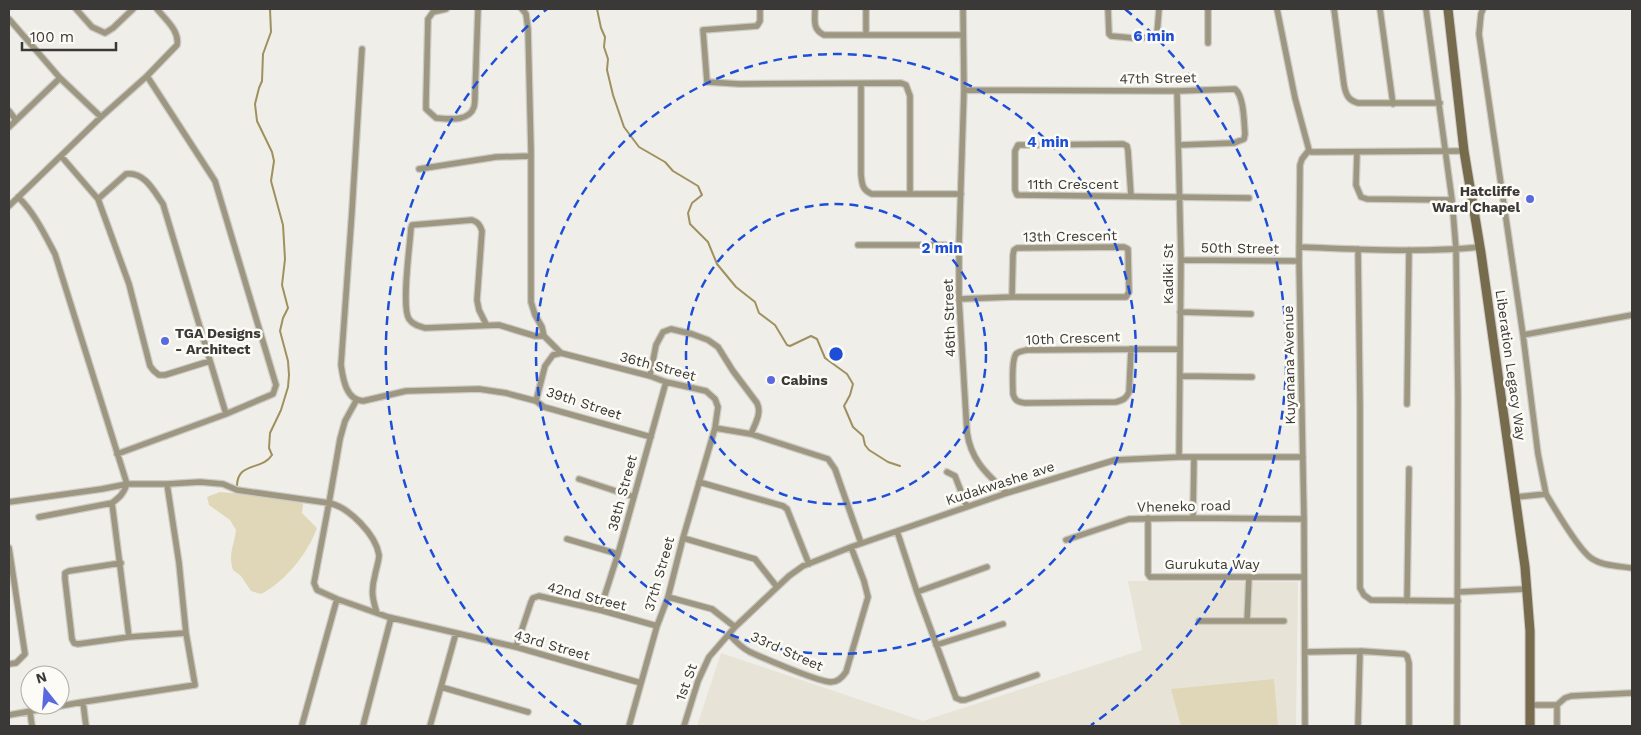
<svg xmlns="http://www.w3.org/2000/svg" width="1641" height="735" font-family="'Work Sans',sans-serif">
<rect width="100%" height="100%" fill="#f0eee8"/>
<path fill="#e7e3d6" d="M1128,581l170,1 -2,144h-599l24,-73 202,68 219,-71z"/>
<path fill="#e0d7b8" d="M220,492l79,7 4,5 -1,9 15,15c-9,25 -31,53 -56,66l-10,-3 -10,-15 -8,-6c-5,-16 1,-24 3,-40l-6,-10 -21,-15 -2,-8z
M1274,679l4,47h-97l-10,-37z"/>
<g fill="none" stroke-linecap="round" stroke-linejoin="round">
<path stroke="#9f905f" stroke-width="2" d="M597,9l4,19 4,9 -1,10 4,12 -1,11 6,25 11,32 15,20 26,15 8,9 25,15 4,9 -10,8 -4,10 2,11 18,18 9,22 19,23 19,15 4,11 16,12 12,20 3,1 21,-10 6,3 8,19 22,16 6,10 -3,11 -6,11 9,21 10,9 2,9 4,5 19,12 12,4
M237,488c-1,-27 25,-17 35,-33l-3,-7 1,-15 11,-23 7,-23 1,-12 -1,-14 -8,-30 3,-13 5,-10 -6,-23 3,-26 -2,-34 -12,-44 3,-20 -2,-9 -15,-31 -2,-17 4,-16 3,-7 1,-27 8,-22 -1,-23"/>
<defs>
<path id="minor" d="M76,9l16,18 13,6 8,-5 20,-19
M446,9l-13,3 -5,7 -2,83v7l10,9c13,1 33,4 38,-11 1,-4 1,-9 1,-13l3,-85
M522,9l4,5 2,15 3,122v151l4,13 7,12 2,9 17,17 89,23 16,6 40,9 9,8 3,8 -3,21 -32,110 -15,59 -11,29 -28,100
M760,9v12l-3,5 -54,4 4,52 33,2 161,-1 5,2 4,11v97
M815,9c0,11 -3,20 9,26h138
M866,9v26
M963,9l1,81 -5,155v54l8,133c4,29 20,42 40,61
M1108,9l1,25 2,2 22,2 22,-1 2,-3 2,-25
M1277,9l18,89 14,52 -7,9 -2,6 -1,96 5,258 1,207
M1334,9l10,76c2,10 4,15 14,18h82
M1380,9l13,95
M1426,9l26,191 4,49 2,148 -1,329
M1483,9l-2,5 -2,20 44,301 15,119 8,40
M9,19l51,59
M1208,43v-34
M362,49l-10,162 -11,154c2,14 5,35 22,36l43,-10 73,-2 27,4 30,8
M861,84v90c1,10 1,16 11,20h89
M964,90l213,1 58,-2c9,7 9,33 10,45l-1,5 -10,4 -55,2
M1177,91l4,169 -2,197
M9,111l7,9
M9,127l51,-49 41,39
M1309,150l2,2 153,-1
M1357,152l-1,33 5,12 6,2 85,1
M61,156l37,43 31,85 21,82 4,5 5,4h6l45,-14
M419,169l77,-12 34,-1
M1131,196l-3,-45 -1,-5 -4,-2 -101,1h-4l-3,6v39l2,5 232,3
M18,197c16,15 27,38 37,57l72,230c-3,9 -7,13 -15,19l17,134
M98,199l28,-25c18,-3 28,17 37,30l63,210
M9,206l92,-89 46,-41 30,-31c3,-14 -12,-26 -20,-36
M858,245h101
M1299,247c61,2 121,6 181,0
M1358,249l2,157v182l4,7 7,5 87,1
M1181,260l118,1
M959,299l53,-2h114l3,-5 -1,-43 -4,-2 -107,1 -3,2 -1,5 -1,42
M1180,312l71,2
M486,324l-7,-14 -2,-10 5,-69c-2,-6 -4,-9 -10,-11l-60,5 -1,3c-1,17 -10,79 -2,91 4,6 10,7 16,9l74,-3 36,11h9
M1523,335l109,-20
M1131,349l-2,43c-3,7 -6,8 -13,10l-91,1c-7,-1 -10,-2 -12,-9 0,-9 -2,-33 3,-40 3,-3 7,-3 11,-4l152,-1
M561,353l-8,2 -8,11 -9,35 8,6 107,30
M650,376l6,-31 7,-13 8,-3 21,5 16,6 10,7 15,24 24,32c5,10 -2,21 -6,31
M1180,376l72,1
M356,401l-11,20 -5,18 -11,64c20,4 47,32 50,52 0,6 -3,14 -4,20 -4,15 -3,23 2,38
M1407,404l2,-154
M715,428l36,6 77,25 7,10 26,74
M117,454l109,-40 47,-20 3,-9 -61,-204 -68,-105
M947,472l8,4 12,31
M579,479l55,18
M699,482l84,24 4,3 22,55
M1516,497l30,-3c9,15 32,55 45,64 11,8 28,8 41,10
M9,502l93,-13 25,-5h40l33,-2 23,2 14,6 92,13 -15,80 3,7 20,9 51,18 128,30 125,36
M39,517l73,-14
M1148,518v56l2,3h154
M1193,518l1,-61
M897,531l20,61 39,106 5,2h4l72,-25
M683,538l72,21 22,28
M567,539l51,15
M1066,540l63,-21 64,-1 111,1
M9,548l16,106 -9,9 -7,1
M121,563l-52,8 -4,2v6l7,60 2,4 4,1 51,-7 57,-4
M917,592l70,-25
M1458,592l69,-3
M668,597l44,12 23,18
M1407,601l2,-132
M600,610l18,-56 48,-172
M1199,621h85
M1247,621l2,-44
M729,634c6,7 13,14 21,18 13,6 69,30 81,30 7,0 11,-4 15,-10l22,-75 -4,-16 -13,-34
M936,645l67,-21
M516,647l15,-45 2,-4 6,-2 61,14 57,16
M1305,652l55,-1 44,3 3,2 2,7v63
M441,687l87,25
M83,702l3,24
M1531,705h26
M30,712l2,14
M9,715l74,-13 112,-17 -9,-52 -7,-70 -12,-79
M302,725l35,-126
M363,726l28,-108
M430,726l26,-93
M684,726l14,-45 11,-24 26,-30 54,-51 14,-10 48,-19 156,-54 108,-33 64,-3h124
M1358,726l2,-75
M1557,726v-21l8,-7 6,-2 61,-3"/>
<path id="secondary" d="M1448,9l16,142 17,102 44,314 5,64v95"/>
</defs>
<use href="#minor" stroke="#cccac5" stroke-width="8"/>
<use href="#secondary" stroke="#cccac5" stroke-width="11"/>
<use href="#minor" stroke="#9d9681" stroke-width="5.5"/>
<use href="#secondary" stroke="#766c4d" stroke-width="9"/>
</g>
<g fill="none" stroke="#1d4ed8" stroke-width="2.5" stroke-dasharray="9 6">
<circle cx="836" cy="354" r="150"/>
<circle cx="836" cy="354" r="300"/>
<path d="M581 725A450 450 0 0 1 547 9M1125 9A450 450 0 0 1 1091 725"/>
</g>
<g fill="#596ae0" stroke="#fdfbf5" stroke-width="2">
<circle cx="1530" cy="199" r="5"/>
<circle cx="165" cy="341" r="5"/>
<circle cx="771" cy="380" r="5"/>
</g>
<g text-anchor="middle" stroke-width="5" stroke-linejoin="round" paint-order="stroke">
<g font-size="14" fill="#3a3937" stroke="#fdfbf5">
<text transform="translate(1158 78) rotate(-1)" y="5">47th Street</text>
<text x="1073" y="189">11th Crescent</text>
<text transform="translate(1070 236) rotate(-1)" y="5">13th Crescent</text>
<text transform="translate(1240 248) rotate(1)" y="5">50th Street</text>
<text transform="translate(1168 274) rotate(-90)" y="5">Kadiki St</text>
<text transform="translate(949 318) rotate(-92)" y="5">46th Street</text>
<text transform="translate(1073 338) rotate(-2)" y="5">10th Crescent</text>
<text transform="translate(1289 365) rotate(-91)" y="5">Kuyanana Avenue</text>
<text transform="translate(1511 365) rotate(82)" y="5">Liberation Legacy Way</text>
<text transform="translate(658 366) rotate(15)" y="5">36th Street</text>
<text transform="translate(584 403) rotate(18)" y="5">39th Street</text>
<text transform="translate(1000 483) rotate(-18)" y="5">Kudakwashe ave</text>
<text transform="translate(622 493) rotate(-75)" y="5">38th Street</text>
<text transform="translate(1184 506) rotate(-1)" y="5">Vheneko road</text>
<text x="1212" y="569">Gurukuta Way</text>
<text transform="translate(659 574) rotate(-74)" y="5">37th Street</text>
<text transform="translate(587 596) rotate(14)" y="5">42nd Street</text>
<text transform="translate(552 645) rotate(16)" y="5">43rd Street</text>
<text transform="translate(787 651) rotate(24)" y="5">33rd Street</text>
<text transform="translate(686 682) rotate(-70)" y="5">1st St</text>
</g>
<g font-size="14" font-weight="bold" fill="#3a3937" stroke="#fdfbf5" text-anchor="start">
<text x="1520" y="196" text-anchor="end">Hatcliffe<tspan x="1520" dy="16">Ward Chapel</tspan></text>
<text x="175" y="338">TGA Designs<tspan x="175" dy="16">- Architect</tspan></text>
<text x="781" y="385">Cabins</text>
</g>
</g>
<circle cx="836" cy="354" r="8" fill="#1d4ed8" stroke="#fdfbf5" stroke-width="2.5"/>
<g font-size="15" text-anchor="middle" font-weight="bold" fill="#1d4ed8" stroke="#fdfbf5" stroke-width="5" stroke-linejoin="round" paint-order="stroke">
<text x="1154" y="41">6 min</text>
<text x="1048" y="147">4 min</text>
<text x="942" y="253">2 min</text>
</g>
<rect width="1641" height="735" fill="none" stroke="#3a3937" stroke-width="20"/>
<g transform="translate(45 690) rotate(343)"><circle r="24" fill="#fdfbf5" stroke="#afada9"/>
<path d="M0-4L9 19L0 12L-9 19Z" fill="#596ae0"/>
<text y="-8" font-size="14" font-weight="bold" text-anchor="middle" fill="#3a3937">N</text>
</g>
<path d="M22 42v8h94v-8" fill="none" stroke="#3a3937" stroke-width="2.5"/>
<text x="30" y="42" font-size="15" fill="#3a3937" stroke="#fdfbf5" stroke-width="4" paint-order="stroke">100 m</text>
</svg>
